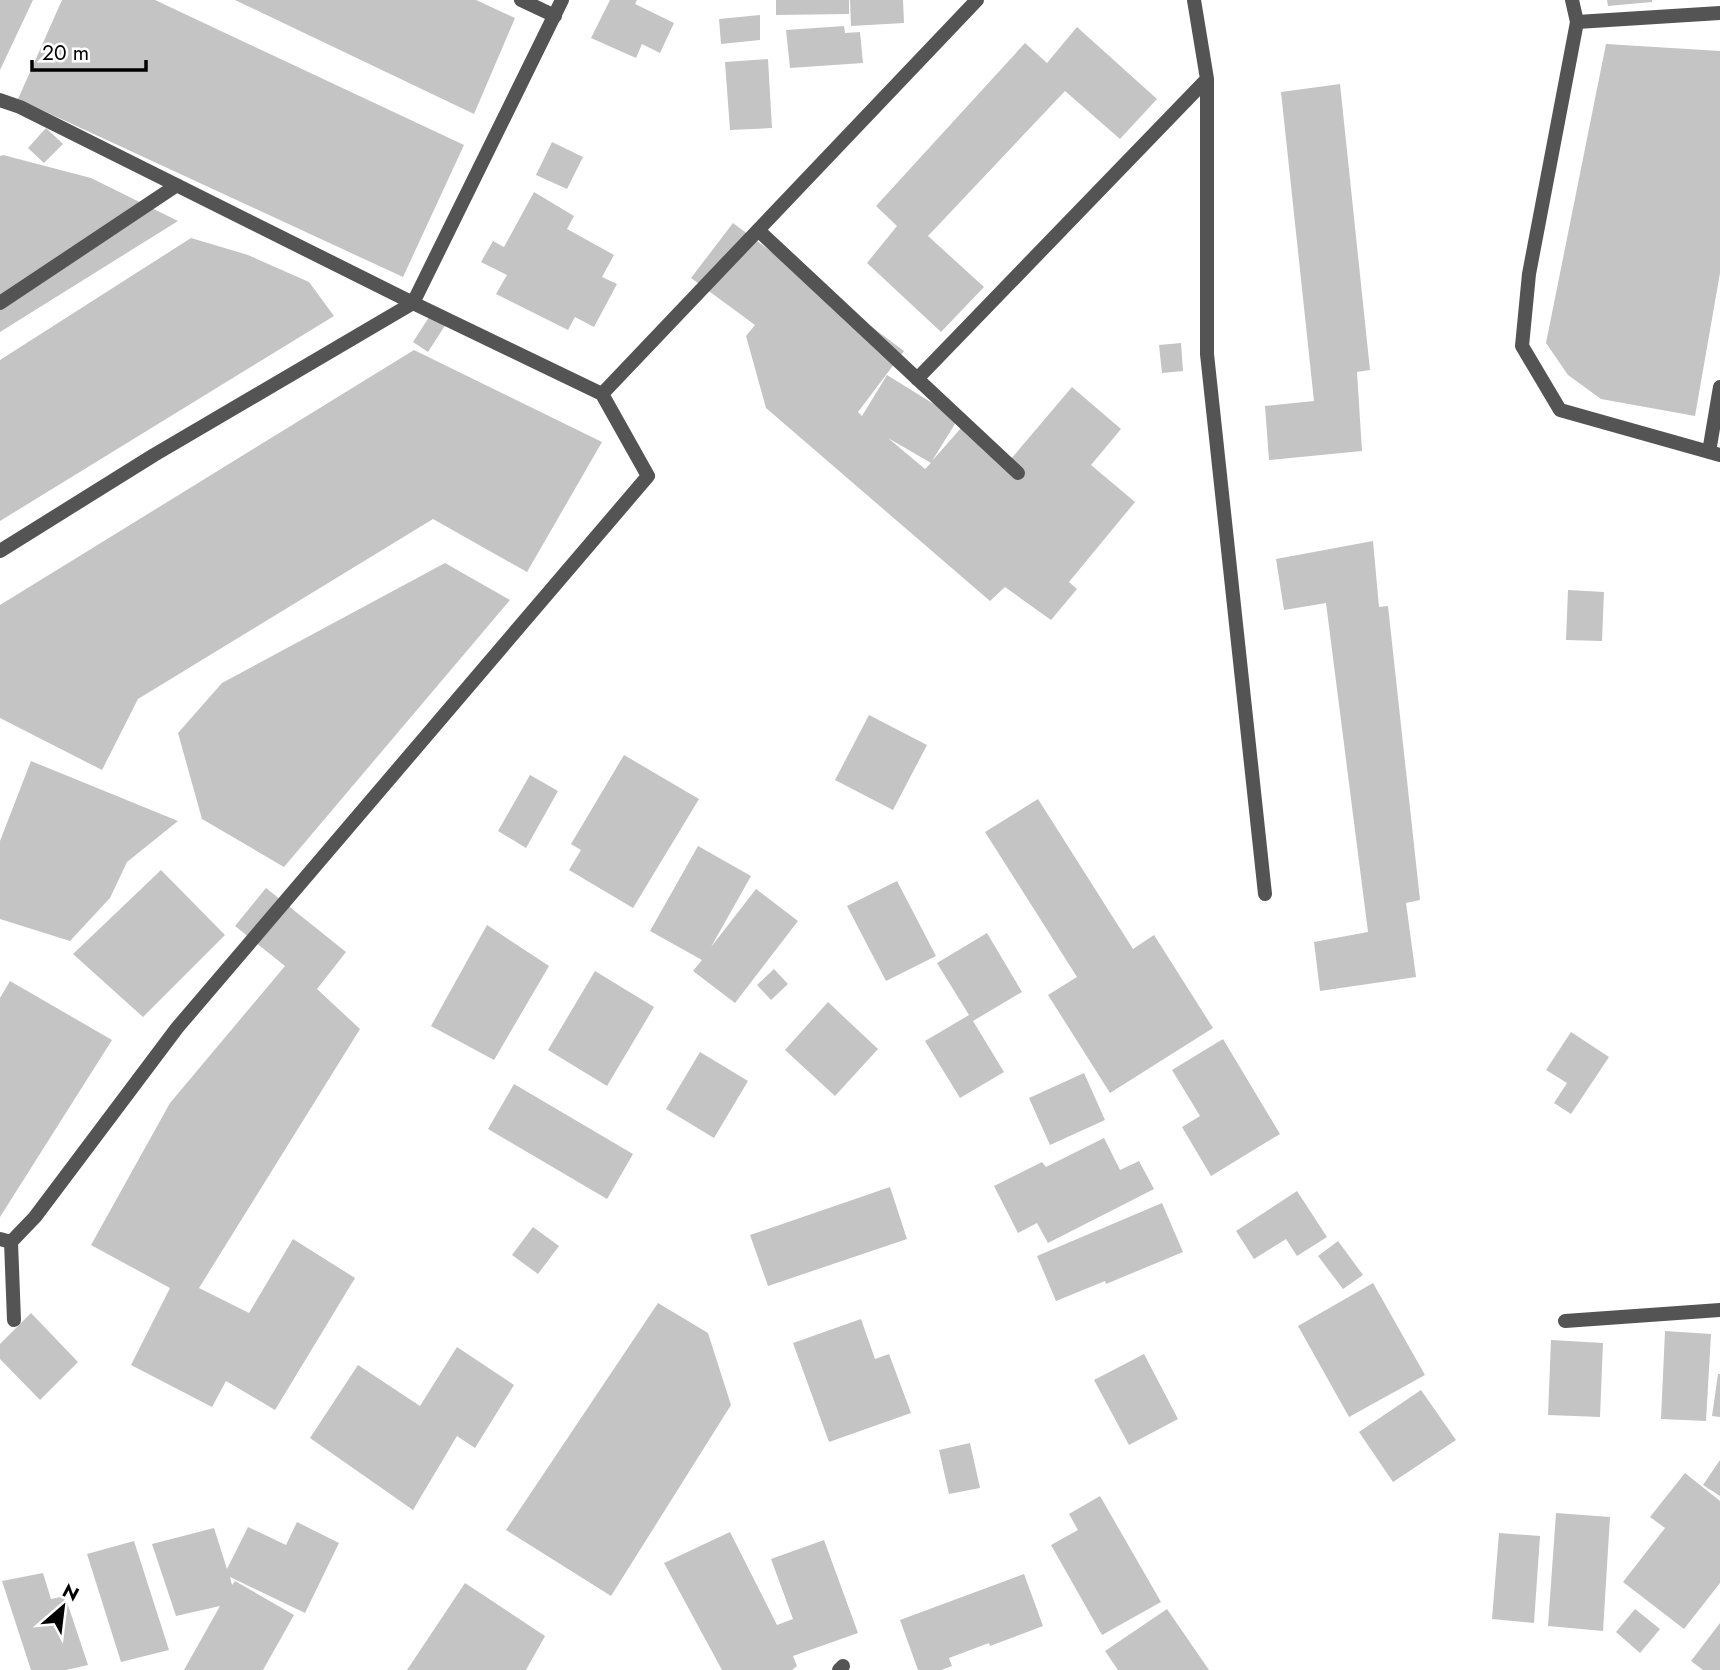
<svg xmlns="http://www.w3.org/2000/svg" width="1720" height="1670" font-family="Jost,sans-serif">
<rect width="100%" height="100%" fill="#fff"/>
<path fill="#c4c4c4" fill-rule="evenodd" d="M0,0h33l-33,70z
M62,0h93l309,145 -61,132 -385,-178z
M235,0h241l39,18 -41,96z
M610,0h27l-2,4 39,19 -14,30 -18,-9 -6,14 -45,-20z
M776,0h73v14l-73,1z
M850,0h53l1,23 -53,3z
M1607,0h45v2l-44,4z
M760,15v25l-39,4 -2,-25z
M844,26l1,7 15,-1 3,31 -73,5 -4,-38z
M1077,27l80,72 -37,40 -55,-48 -137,145 56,51 -43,45 -74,-69 30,-37 -21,-20 149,-163 22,20z
M1606,44l114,7v222l-25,143 -94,-17 -33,-24 -22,-32z
M768,59l4,69 -42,2 -5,-68z
M1340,84l30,286 -13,2 5,79 -93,9 -4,-54 49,-5 -33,-309z
M46,128l17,16 -19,19 -16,-15z
M552,142l31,15 -16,32 -31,-14z
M3,155l88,23 87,43 -178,111v-176z
M534,192l40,24 -7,13 47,26 -12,22 15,7 -23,43 -19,-10 -7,13 -72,-36 11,-19 -26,-13 12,-21 11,6z
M733,223l171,128 -46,61 4,4 25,-41 71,44 -26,42 29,-33 44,38 67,-79 49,42 -30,36 44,37 -66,80 8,7 -26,31 -46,-33 -15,14 -224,-193 -20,-72 9,-11 -64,-47zM888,438l43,25 -6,6z
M191,238l57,17 61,27 25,34 -334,205v-161z
M431,314l15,10 -18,28 -15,-10z
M1181,343l2,28 -21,2 -3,-28z
M414,350l188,92 -75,130 -94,-53 -295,180 -36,71 -102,-52v-113z
M1373,541l6,66 9,-1 32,294 -14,3 10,74 -96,14 -6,-49 54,-10 -42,-329 -42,7 -8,-51z
M445,563l65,37 -226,267 -82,-48 -24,-86 44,-50z
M1568,590l36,2 -2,49 -36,-1z
M869,715l58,30 -34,65 -58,-30z
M624,755l75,44 -66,109 -64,-38 12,-20 -10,-6z
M31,761l147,60 -51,41 -17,36 -40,43 -70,-22v-78z
M530,775l28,16 -32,57 -28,-17z
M1038,799l95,150 21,-14 59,93 -103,65 -62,-98 29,-18 -92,-145z
M698,846l53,30 -40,71 45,-58 42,32 -63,82 -42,-32 9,-11 -52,-29z
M161,870l64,65 -82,82 -70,-63z
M897,881l39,75 -50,25 -39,-75z
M266,888l80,64 -29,37 43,40 -161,259 50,25 44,-74 62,39 -80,132 -49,-29 -14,26 -81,-42 39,-77 -79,-43 79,-142 115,-137 -50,-40z
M487,925l62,41 -55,94 -63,-34z
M987,933l35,59 -49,29 31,51 -44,26 -35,-57 44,-26 -32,-52z
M774,969l14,15 -17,16 -14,-15z
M595,971l59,36 -47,79 -59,-36z
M10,981l102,59 -112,177v-219z
M828,1002l50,47 -43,47 -50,-46z
M1571,1032l38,25 -38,57 -17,-11 13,-20 -21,-13z
M1223,1039l57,95 -69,42 -29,-49 18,-11 -28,-46z
M700,1052l48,29 -34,57 -48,-29z
M1084,1073l21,47 -55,25 -21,-47z
M514,1084l119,70 -26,45 -119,-70z
M1104,1138l16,32 19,-9 15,28 -106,54 -11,-20 -19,10 -24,-47 48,-24 4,5z
M890,1187l17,52 -139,47 -18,-51z
M1297,1191l30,46 -30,19 -11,-17 -32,20 -18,-28z
M1162,1203l21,49 -77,32 -1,-3 -49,20 -19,-45z
M533,1227l26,19 -21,28 -26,-19z
M1338,1241l25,34 -20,14 -25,-33z
M1373,1283l52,92 -76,42 -51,-91z
M658,1303l50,30 23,72 -120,191 -105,-66z
M31,1313l47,49 -38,38 -40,-41v-15z
M861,1319l14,40 14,-5 22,59 -82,29 -36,-99z
M1665,1331l46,3 -5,87 -45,-2z
M1551,1340l52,3 -3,74 -52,-2z
M457,1347l57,38 -39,63 -18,-12 -44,74 -103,-72 48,-73 62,41z
M1144,1354l34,65 -49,26 -35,-65z
M1718,1374h2v43l-8,-1z
M1421,1390l35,50 -63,42 -34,-50z
M970,1443l10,45 -31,6 -10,-44z
M1720,1460v36l-17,-11z
M1685,1473l35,28v82l-36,46 -61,-47 42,-54 -15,-11z
M1100,1496l61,106 -59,33 -51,-90 27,-15 -9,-16z
M1556,1513l54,4 -7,114 -55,-5z
M297,1522l42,21 -34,70 -75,-36 2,8 3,-4 59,34 -31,55h-79l36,-64 -44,10 -24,-72 62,-16 13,41 21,-42 38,18z
M730,1532l47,93 16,-6 -22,-60 53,-19 34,93 -65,23 4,10 -5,4h-70l-58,-107z
M1499,1533l41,3 -6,87 -42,-4z
M134,1541l35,109 -48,12 -34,-108z
M43,1573l8,26 14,-3 23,69 -22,5h-35l-29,-89z
M1024,1574l19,52 -53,20 -1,-3 -40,15 3,8 -11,4h-23l-18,-50z
M465,1583l80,53 -19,34h-119z
M1167,1609l42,61h-91l-13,-19z
M1635,1609l25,20 -20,24 -24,-21z
M1720,1623v47h-17l-12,-9z"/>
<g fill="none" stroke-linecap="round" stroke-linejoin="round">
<path stroke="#545454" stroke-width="14" d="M521,0l34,16
M1194,0l13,79v275l58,540
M1572,0l5,22 -48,252 -7,72 38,64 160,45
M1577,22l143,-9
M0,100l20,7 393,196 189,91
M758,230l260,243
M0,303l177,-118
M917,379l290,-300
M1709,452l11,-65
M0,551l154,-96 259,-152 149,-303
M0,1239l11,3 24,-25 142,-189 471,-552 -46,-82 375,-394
M11,1242l3,78
M1565,1321l155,-11
M839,1670l4,-4"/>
</g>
<g transform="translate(63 1607) rotate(28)" stroke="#ffffff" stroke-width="5" paint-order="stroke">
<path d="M0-5L12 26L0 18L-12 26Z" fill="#000000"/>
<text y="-10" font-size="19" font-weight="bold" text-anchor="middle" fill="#000000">N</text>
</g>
<path d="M32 60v10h114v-10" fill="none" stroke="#000000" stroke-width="3.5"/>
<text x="42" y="60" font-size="21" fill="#000000" stroke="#ffffff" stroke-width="5" paint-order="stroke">20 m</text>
</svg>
